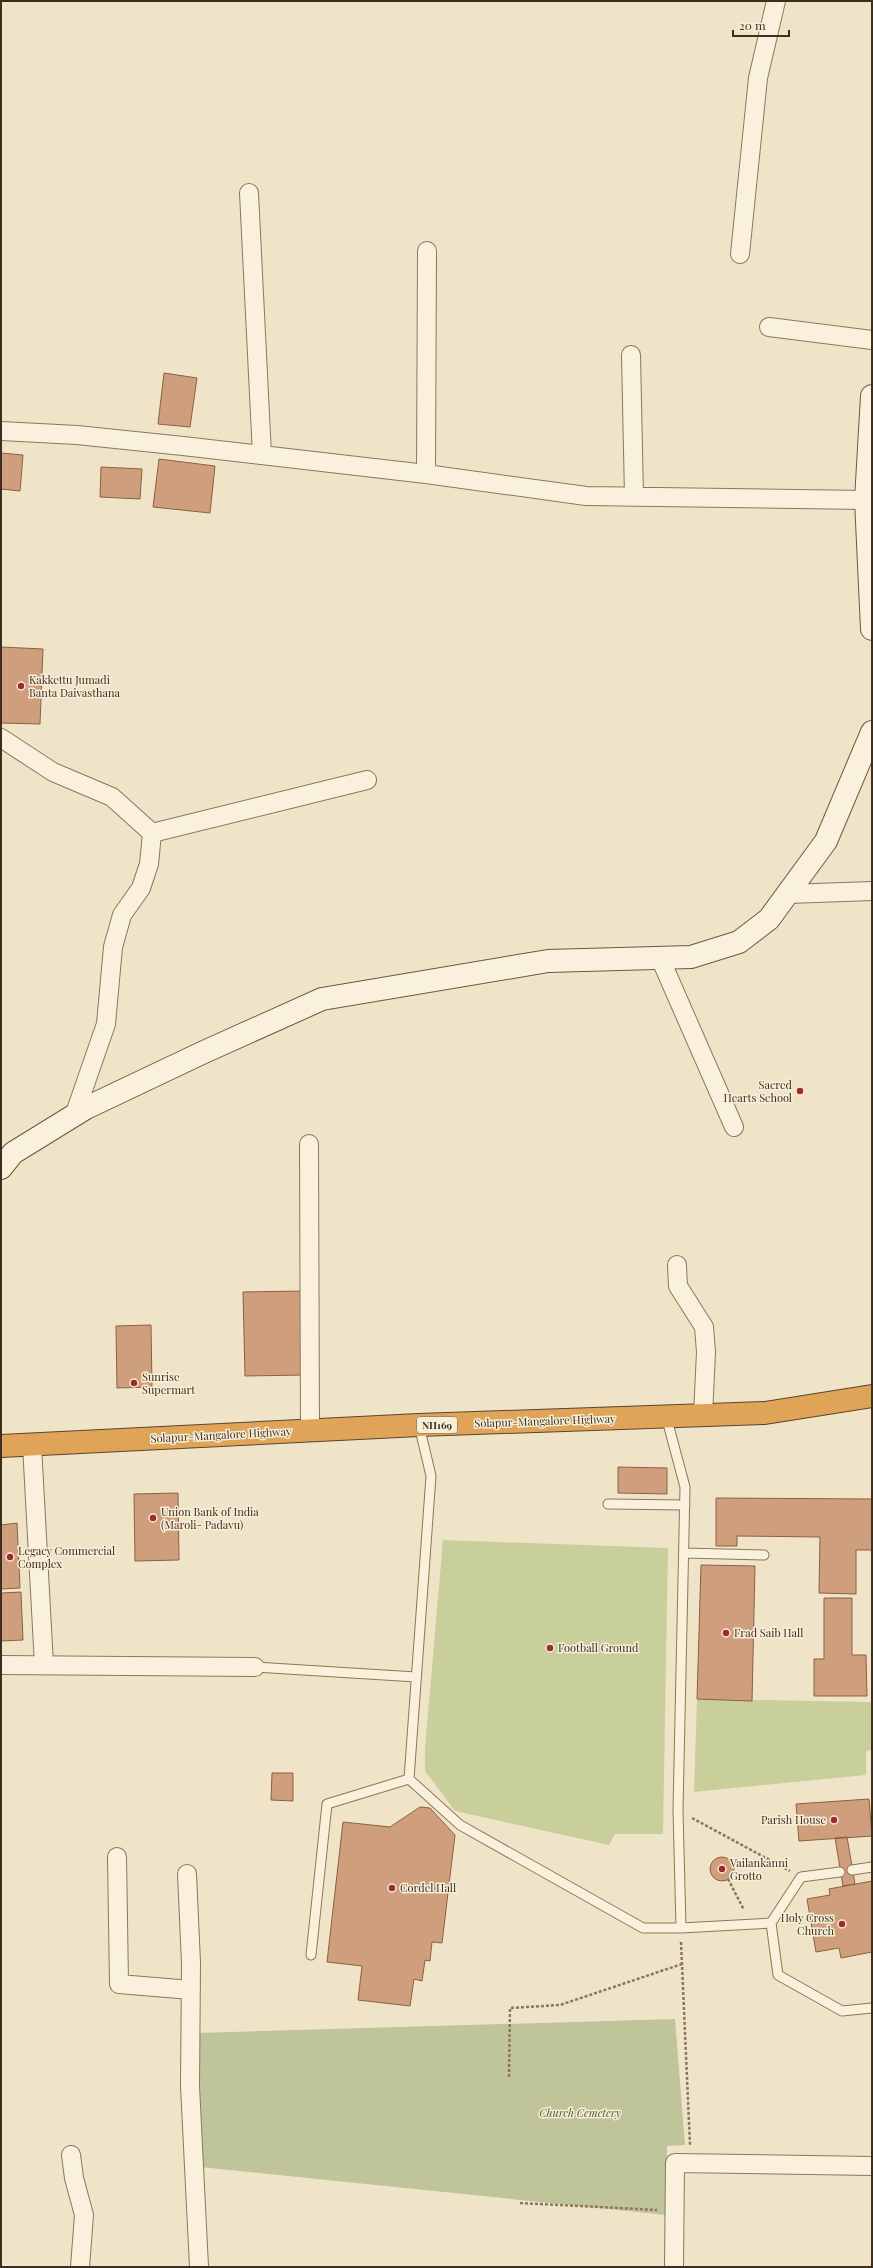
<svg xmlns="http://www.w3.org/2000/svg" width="873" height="2268" font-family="'Playfair Display',serif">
<rect width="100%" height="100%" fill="#f0e4c8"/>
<path fill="#c9cf9b" d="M443,1540l225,8 -5,286h-48l-6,11 -154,-34 -30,-40v-23z
M697,1699l175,3v48l-6,1v24l-172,17z"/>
<path fill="#bfc49a" d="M675,2019l10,126 -18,1v69l-467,-48 -2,-134z"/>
<path fill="#cf9f7d" stroke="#8d5f41" d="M164,373l33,5 -7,49 -32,-3z
M1,453l22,2 -3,36 -19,-2z
M159,459l56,7 -5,47 -57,-6z
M101,467l41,2 -2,30 -40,-2z
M1,647l42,2 -3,75 -39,-1z
M304,1291l1,84 -60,1 -2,-84z
M151,1325l1,62 -35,1 -1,-62z
M618,1467l49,1v26l-49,-1z
M178,1493l1,67 -44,1 -1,-67z
M716,1498l156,1v51h-16v44l-37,-1 1,-56 -83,-1v10h-21z
M17,1523l3,65 -19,1v-64z
M701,1565l54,1 -3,135 -55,-2z
M21,1592l2,48 -22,1v-48z
M824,1598h28v57h14l1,41h-53v-37h10z
M272,1773h21v28l-22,-1z
M869,1799l3,37 -73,5 -3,-37z
M420,1807l10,1 25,27 -13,108 -10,-1 -2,19 -5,-1 -3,21 -8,-2 -4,27 -52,-6 4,-34 -35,-4 16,-140 47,5z
M847,1837l8,47 -12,2 -8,-48z
M710 1869a12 12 0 1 1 24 0a12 12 0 1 1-24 0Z
M872,1881v71l-31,6 -2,-10 -23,4 -9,-53 23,-4 -1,-6z"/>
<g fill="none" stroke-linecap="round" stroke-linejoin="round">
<defs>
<path id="lane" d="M666,1416l19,71 -7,323 3,118 90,-5 30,-46 39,-5
M608,1504l77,1
M684,1553l80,2
M255,1667l161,10
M409,1779l22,-303 -12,-51
M409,1779l51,46 183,103h38
M852,1870l20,-3
M771,1923l7,52 64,36 30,-3
M311,1955l16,-151 82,-25"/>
<path id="street" d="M249,193l13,262
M740,254l18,-176 18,-77
M769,327l103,13
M631,355l3,142
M1,431l76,4 106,11 243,28 160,22 280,4
M426,474l1,-223
M1,738l52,34 59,25 40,36 -3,31 -8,24 -19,27 -9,32 -7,77 -32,92
M152,833l215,-53
M788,894l84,-3
M660,958l74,169
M309,1144l1,287
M677,1265l1,21 26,41 2,25 -3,63
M32,1445l12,220
M1,1665l254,2
M117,1857l2,127 72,6
M187,1874l4,89 -1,123 9,181
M71,2155l3,23 10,37 -4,52
M674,2267l1,-104 197,3"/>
<path id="secondary" d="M872,396l-6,104 6,129
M1,1168l12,-15 73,-45 118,-56 118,-53 226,-38 143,-4 48,-15 30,-23 57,-78 46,-109"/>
<path id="highway" d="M1,1446l418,-21 346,-12 107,-17"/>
</defs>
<use href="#lane" stroke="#8d765c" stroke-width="11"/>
<use href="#street" stroke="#8d765c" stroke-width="20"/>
<use href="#secondary" stroke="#6f573f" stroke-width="24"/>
<use href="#highway" stroke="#5b4430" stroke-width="24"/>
<path stroke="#8d765c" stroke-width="2.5" stroke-dasharray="3 2" stroke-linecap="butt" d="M692,1818l98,53
M728,1879l16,31
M681,1942l9,203
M509,2077l1,-69 50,-3 122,-41
M520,2203l137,7"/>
<use href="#lane" stroke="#faf1dc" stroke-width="9"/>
<use href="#street" stroke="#faf1dc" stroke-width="18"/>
<use href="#secondary" stroke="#faf1dc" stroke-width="22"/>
<use href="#highway" stroke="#e0a458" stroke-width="22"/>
</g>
<g fill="#9e2a2b" stroke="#f7eed8" stroke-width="1.5">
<circle cx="21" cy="686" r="4"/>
<circle cx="800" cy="1091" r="4"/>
<circle cx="134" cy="1383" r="4"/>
<circle cx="153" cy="1518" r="4"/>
<circle cx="10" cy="1557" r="4"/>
<circle cx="726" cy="1633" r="4"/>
<circle cx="550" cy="1648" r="4"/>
<circle cx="834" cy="1820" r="4"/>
<circle cx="722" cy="1869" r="4"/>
<circle cx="392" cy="1888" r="4"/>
<circle cx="842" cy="1924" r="4"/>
</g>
<g text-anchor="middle" stroke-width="3" stroke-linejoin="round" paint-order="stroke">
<rect fill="#f7eed8" stroke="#756857" stroke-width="1" x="417" y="1417" width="40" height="16" rx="3"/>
<g font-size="10" font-weight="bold" fill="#3d2e20">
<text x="437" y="1429">NH169</text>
</g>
<g font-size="11" fill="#3d2e20" stroke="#f7eed8" text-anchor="start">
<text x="29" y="684">Kakkettu Jumadi<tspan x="29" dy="13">Banta Daivasthana</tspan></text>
<text x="792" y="1089" text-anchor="end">Sacred<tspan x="792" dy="13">Hearts School</tspan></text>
<text x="142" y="1381">Sunrise<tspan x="142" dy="13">Supermart</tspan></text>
<text x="161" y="1516">Union Bank of India<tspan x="161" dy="13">(Maroli- Padavu)</tspan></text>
<text x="18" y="1555">Legacy Commercial<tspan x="18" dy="13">Complex</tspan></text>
<text x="734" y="1637">Frad Saib Hall</text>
<text x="558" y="1652">Football Ground</text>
<text x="826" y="1824" text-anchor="end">Parish House</text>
<text x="730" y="1867">Vailankanni<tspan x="730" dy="13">Grotto</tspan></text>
<text x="400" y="1892">Cordel Hall</text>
<text x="834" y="1922" text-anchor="end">Holy Cross<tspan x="834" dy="13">Church</tspan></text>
</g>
<g font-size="11" fill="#3d2e20" stroke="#f7eed8">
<text transform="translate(545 1421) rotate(-2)" y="4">Solapur-Mangalore Highway</text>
<text transform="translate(221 1435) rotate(-3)" y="4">Solapur-Mangalore Highway</text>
</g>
<g font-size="11" font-style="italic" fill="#4d5a26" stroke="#f7eed8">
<text x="580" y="2117">Church Cemetery</text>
</g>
</g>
<rect width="873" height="2268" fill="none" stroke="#3d2e20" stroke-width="4"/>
<path d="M733 30v6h56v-6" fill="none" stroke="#3d2e20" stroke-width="2"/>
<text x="739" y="30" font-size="12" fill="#3d2e20" stroke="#f7eed8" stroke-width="3" paint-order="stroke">20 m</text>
</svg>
